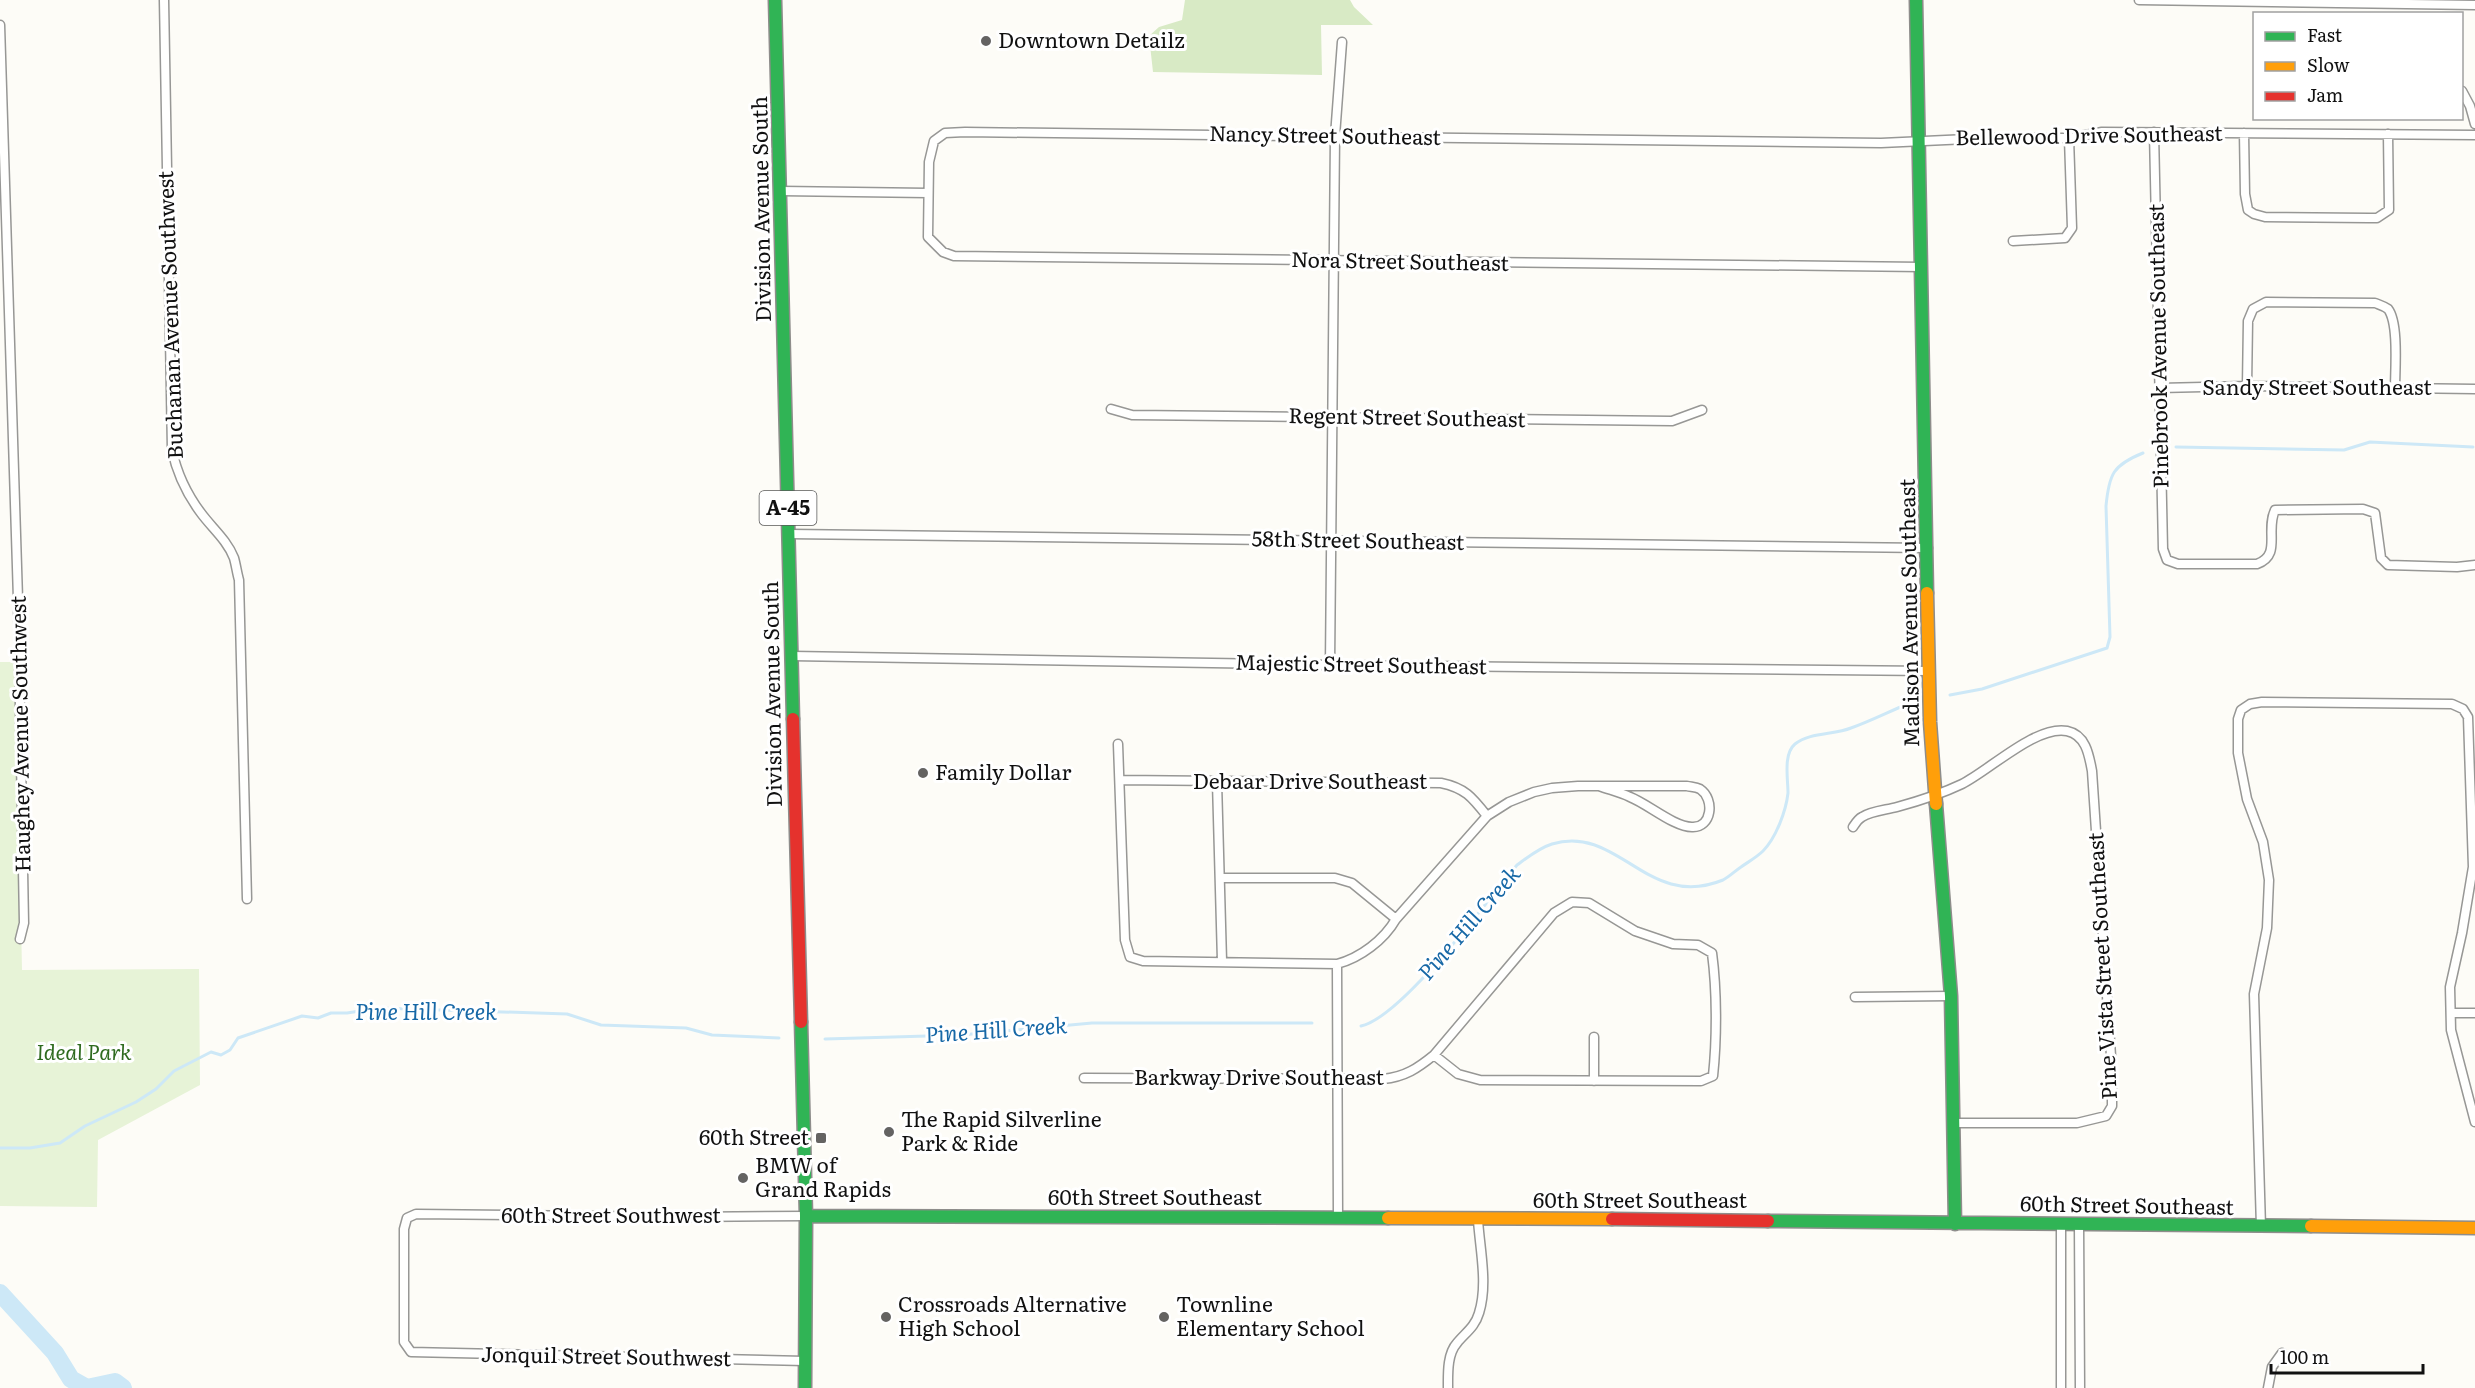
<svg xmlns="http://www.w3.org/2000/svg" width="2475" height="1388" font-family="Literata,serif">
<rect width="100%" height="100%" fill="#fdfcf7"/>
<path fill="#e7f3d7" d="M0,662h16l6,308 177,-1 1,116 -102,55 -1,67 -97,-1z"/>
<path fill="#d8eac5" d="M1185,0h165l4,7 19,18h-52l1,50 -169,-3 -4,-36 10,-9 23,-7z"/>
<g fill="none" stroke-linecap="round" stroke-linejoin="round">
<path stroke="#cde8f7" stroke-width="3" d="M2176,447l168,3 26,-8 103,5
M1950,695l32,-6 125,-41 3,-11 -4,-131c3,-32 7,-41 37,-53
M1361,1026c41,-9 126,-125 156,-161 11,-8 22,-17 35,-21 67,-20 95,67 171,36 6,-3 12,-9 18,-13 7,-5 16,-10 22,-16 13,-13 23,-40 25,-58 0,-14 -5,-39 7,-49 15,-12 39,-9 56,-16 20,-7 39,-17 59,-25
M825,1039l136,-4 131,-12h220
M0,1148h30l30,-5 25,-17 51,-24 20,-13 18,-18 37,-19 10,3 9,-5 8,-12 64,-22 16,2 13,-5h16l32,-5 188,6 34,11 85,3 26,7 67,3"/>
<path stroke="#cde8f7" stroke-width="18" d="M0,1293l55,60 16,26 16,9
M87,1388l28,-6 8,6"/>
<defs>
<path id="street" d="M164,0l8,450c5,24 14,43 29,63 11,15 26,27 33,45 2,7 3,15 5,22l8,319
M2139,0l336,5
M0,25l18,574 6,324 -4,16
M2462,91l8,15 5,18
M2154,132l9,417 4,11 11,4h79c25,-9 8,-33 18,-54l88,-1 12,4 6,45 7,7 69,2 18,-2
M2244,133l1,61 3,16 6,4 11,3 104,1h8l12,-8 -1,-76
M781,191l147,2
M2013,241l52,-3 7,-10 -3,-90
M1922,267l-968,-11 -11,-4 -15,-15 1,-75 5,-21 11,-8 20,-1 916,11 108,-5h80l33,-6 373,3
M2247,386l1,-65 5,-12 13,-7 109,1c5,2 9,3 13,6 11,14 7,62 7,80
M2159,388l88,-2 228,3
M1111,409l21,6 540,6 30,-11
M789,534l1139,14
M792,656l538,9 600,6
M1330,665l5,-529 7,-94
M1118,744l7,196 5,17 13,4 194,3c23,-6 47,-24 59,-45l91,-103 22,-14 25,-10 18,-4 26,-2h109c4,1 9,1 13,3 15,10 12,39 -8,38 -18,0 -44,-23 -62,-30 -10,-5 -20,-7 -31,-11
M1120,780l321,3c24,5 31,14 46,33
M1217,782l5,179
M1853,827c2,-3 5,-8 9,-10 9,-6 24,-7 35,-10 22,-6 44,-13 65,-23 28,-14 74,-59 105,-53 19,4 22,24 25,40l20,300v35l-6,10 -29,7h-124
M1220,878h115l17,5 44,36
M1337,964l1,255
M1855,997l96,-1
M2451,1013h24
M1594,1037v44
M1084,1078l299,1c22,-2 35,-11 51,-24l120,-142 18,-11 17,1 46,28 38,13 25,1 14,8c5,38 5,85 1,123l-12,5 -221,-1 -22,-6 -24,-19
M2061,1225v163
M2079,1225l1,163
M2261,1227l-7,-233 13,-66 2,-48 -6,-38 -16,-43 -9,-46v-34l3,-9 9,-6 12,-2 190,2 11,5 5,8 5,150 -11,66 -12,54 1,43 24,92
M805,1361l-394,-9 -7,-10v-113l3,-11 9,-4 264,3 126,-1
M1448,1388c0,-14 -1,-34 9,-45 8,-10 18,-16 22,-30 9,-29 1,-63 -1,-93
M2268,1388l4,-21 10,-14"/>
<path id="fast" d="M775,0l18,719
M1916,0l11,593
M1936,804l15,192 4,228
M801,1022l5,194 -1,172
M806,1216l582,2
M1768,1221l543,5"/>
<path id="slow" d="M1927,593l3,129 6,82
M1388,1218l224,1
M2311,1226l164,2"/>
<path id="jam" d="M793,719l8,303
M1612,1219l156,2"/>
</defs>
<use href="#street" stroke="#979795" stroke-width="11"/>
<use href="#fast" stroke="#8e8d8b" stroke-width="15"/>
<use href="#slow" stroke="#8e8d8b" stroke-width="15"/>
<use href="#jam" stroke="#8e8d8b" stroke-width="15"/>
<use href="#street" stroke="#fffffe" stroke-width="8"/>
<use href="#fast" stroke="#30b455" stroke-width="12"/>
<use href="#slow" stroke="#ff9f0a" stroke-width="12"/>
<use href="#jam" stroke="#e5322d" stroke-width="12"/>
</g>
<g fill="#646362" stroke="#fff" stroke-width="2">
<circle cx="986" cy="41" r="6"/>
<circle cx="923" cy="773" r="6"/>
<circle cx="889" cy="1132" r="6"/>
<rect x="815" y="1132" width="12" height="12" rx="3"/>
<circle cx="743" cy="1178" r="6"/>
<circle cx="886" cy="1317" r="6"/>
<circle cx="1164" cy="1317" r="6"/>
</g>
<g text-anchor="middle" stroke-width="6" stroke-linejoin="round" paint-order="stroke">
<rect fill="#fff" stroke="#585858" stroke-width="1.5" x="759.5" y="491" width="57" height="34" rx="4.5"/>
<g font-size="20" font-weight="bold" fill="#111">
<text x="788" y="515">A-45</text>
</g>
<g font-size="21" fill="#111" stroke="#fff" text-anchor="start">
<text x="998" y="48">Downtown Detailz</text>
<text x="935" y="780">Family Dollar</text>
<text x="901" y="1127">The Rapid Silverline<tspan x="901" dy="24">Park &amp; Ride</tspan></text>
<text x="809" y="1145" text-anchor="end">60th Street</text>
<text x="755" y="1173">BMW of<tspan x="755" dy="24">Grand Rapids</tspan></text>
<text x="898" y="1312">Crossroads Alternative<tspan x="898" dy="24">High School</tspan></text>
<text x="1176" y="1312">Townline<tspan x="1176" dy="24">Elementary School</tspan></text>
</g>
<g font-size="21" fill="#111" stroke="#fff">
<text transform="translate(1325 136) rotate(1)" y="7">Nancy Street Southeast</text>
<text transform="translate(2089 136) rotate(-1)" y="7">Bellewood Drive Southeast</text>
<text transform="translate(762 209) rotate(-91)" y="7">Division Avenue South</text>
<text transform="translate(1400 262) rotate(1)" y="7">Nora Street Southeast</text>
<text transform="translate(171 315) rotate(-92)" y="7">Buchanan Avenue Southwest</text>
<text transform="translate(2159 346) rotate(-91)" y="7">Pinebrook Avenue Southeast</text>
<text x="2317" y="395">Sandy Street Southeast</text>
<text transform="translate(1407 418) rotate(1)" y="7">Regent Street Southeast</text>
<text transform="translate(1358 541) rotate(1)" y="7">58th Street Southeast</text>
<text transform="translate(1910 613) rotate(-91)" y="7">Madison Avenue Southeast</text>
<text transform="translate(1361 665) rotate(1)" y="7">Majestic Street Southeast</text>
<text transform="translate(773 694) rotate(-91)" y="7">Division Avenue South</text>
<text transform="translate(21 734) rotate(-91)" y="7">Haughey Avenue Southwest</text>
<text x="1310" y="789">Debaar Drive Southeast</text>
<text transform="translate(2103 966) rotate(-93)" y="7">Pine Vista Street Southeast</text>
<text x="1259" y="1085">Barkway Drive Southeast</text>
<text x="1155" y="1205">60th Street Southeast</text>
<text x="1640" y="1208">60th Street Southeast</text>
<text transform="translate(2127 1206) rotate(1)" y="7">60th Street Southeast</text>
<text x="611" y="1223">60th Street Southwest</text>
<text transform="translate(606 1357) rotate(1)" y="7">Jonquil Street Southwest</text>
</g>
<g font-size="21" font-style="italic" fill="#2f6b1f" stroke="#fff">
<text x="84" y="1060">Ideal Park</text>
</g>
<g font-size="22" font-style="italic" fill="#1768a6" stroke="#fff">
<text transform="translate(1469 923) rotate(-49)" y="8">Pine Hill Creek</text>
<text x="426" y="1020">Pine Hill Creek</text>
<text transform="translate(996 1030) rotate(-4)" y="8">Pine Hill Creek</text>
</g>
</g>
<rect x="2253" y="12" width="210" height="108" fill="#ffffff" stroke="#a0a0a0" stroke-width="1.5"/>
<rect x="2265" y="32" width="30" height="9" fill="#30b455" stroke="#a0a0a0" stroke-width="1.5"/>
<text x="2307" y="42" font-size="18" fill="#111111">Fast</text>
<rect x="2265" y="62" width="30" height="9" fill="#ff9f0a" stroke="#a0a0a0" stroke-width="1.5"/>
<text x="2307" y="72" font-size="18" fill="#111111">Slow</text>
<rect x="2265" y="92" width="30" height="9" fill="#e5322d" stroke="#a0a0a0" stroke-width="1.5"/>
<text x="2307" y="102" font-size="18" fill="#111111">Jam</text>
<path d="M2271 1364v9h152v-9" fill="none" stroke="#111111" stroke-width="3"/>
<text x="2280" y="1364" font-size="18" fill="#111111" stroke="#ffffff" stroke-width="4.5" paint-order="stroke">100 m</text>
</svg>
